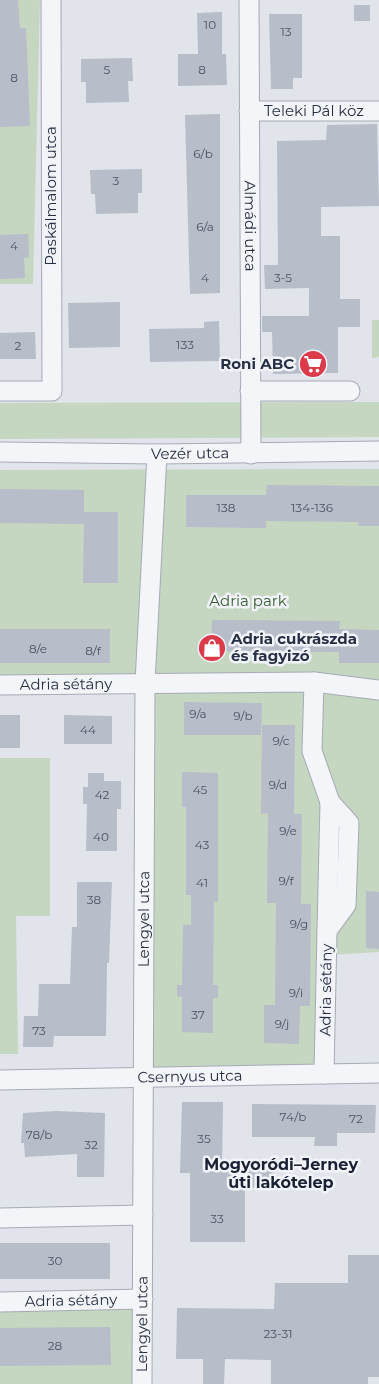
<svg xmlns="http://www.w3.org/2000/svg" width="379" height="1384" font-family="Montserrat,sans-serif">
<rect width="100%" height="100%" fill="#e1e4eb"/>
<path fill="#c5d6c1" d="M0,0h40l-7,284h-33z
M372,320h7v37l-7,1z
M379,402v35l-379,2v-36z
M379,469v483l-52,3 -3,119 -180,3 1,-393h-145v-214z
M0,758h50v158h-34l2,138h-18z
M143,1299l-1,85h-142v-83z"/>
<path fill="#b7bdc9" d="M0,0h18l2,28h6l4,98 -30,1z
M354,5h16v16h-16z
M222,12v42h4l1,31 -49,1v-32h20l-1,-41z
M269,14h33v64h-9v11h-22z
M132,58l1,23h-5l1,21 -43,1v-21h-5v-23z
M220,114v179l-30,1 -5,-179z
M377,124l2,82 -58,1v29h19v63h20v28h-22v46l-65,1 -1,-42h-10v-16h47v-28l-44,1 -1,-24h14l-1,-124 49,-1 1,-15z
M142,169v24h-4v20l-42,1 -1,-20h-4l-1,-24z
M28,234l1,23 -5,1 1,20 -25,1v-44z
M120,302v45l-51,1 -1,-45z
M219,321l1,40 -70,1 -1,-33 55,-1v-6z
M35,332l1,27h-36v-26z
M267,485l112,1v40h-21v-4l-92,-1v7l-80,-1v-32h80z
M0,489l84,1v22h34v71h-35l1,-59 -84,-1z
M212,620l128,1 -1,8 40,1v33h-40v-11l-128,-1z
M0,629h110v34h-110z
M184,702l78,1 -1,32h-77z
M0,715h20v33h-20z
M64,715l48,1v28h-48z
M262,725h33l-1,89h8l-1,90h10l-1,102h-10l-1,38 -35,-1v-38h11l1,-102h-9l1,-90 -7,1z
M182,772l36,1v129h-4l-1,83h5v13h-5v35l-31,-1v-35l-5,-1v-11h5l1,-60h8v-30h-5v-88h-4z
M88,773h16v8h17v28h-4v42h-31l1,-47h-4v-17h5z
M77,882h35l-3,81h-2l-1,73h-52l-1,11h-30l1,-31h14l1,-32h31l2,-57h5z
M366,891l13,1v57l-13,-1z
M182,1102h41l-1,66 52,3 -1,17 -28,-1v55h-55v-69h-10z
M252,1104l124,1 -1,28h-38v13h-23l1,-9h-63z
M56,1111l49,2 -1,64h-27v-23l-52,3 -1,-14h-3l2,-30z
M0,1243h110v36h-110z
M348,1255h31v122h-11v7h-97v-24l-46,-1 -1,25h-21v-25h-27l1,-51 97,1 1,-26h73z
M110,1327l1,38 -111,1v-38z"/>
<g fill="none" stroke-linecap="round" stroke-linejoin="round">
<defs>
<g id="minor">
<path id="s1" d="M249,0l2,454"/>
<path id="s2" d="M249,111h130"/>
<path d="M0,391h52l-1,-391"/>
<path d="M250,391h100"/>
<path id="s3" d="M0,452l157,2 222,-3"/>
<path d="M314,682l-2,69 18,51 19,21 -3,82 -19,26 -3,143"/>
<path id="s4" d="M0,685l314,-3 65,8"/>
<path d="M327,931l3,-129"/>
<path id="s5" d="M0,1080l379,-7"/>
<path d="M0,1218l143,-3"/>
<path id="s6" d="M0,1302l143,-3"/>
<path id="s7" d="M142,1384l3,-701 12,-229"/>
</g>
</defs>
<use href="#minor" stroke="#a5aab6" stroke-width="21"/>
<use href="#minor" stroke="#f4f5f9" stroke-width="19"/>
</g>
<defs>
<symbol id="supermarket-disc" viewBox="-11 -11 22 22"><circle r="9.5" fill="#db3a4b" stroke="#f1f3f8"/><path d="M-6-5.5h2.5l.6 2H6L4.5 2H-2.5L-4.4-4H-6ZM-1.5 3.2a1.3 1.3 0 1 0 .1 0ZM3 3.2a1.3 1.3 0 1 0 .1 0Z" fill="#fff"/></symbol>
<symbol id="shop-disc" viewBox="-11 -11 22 22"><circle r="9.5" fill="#db3a4b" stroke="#f1f3f8"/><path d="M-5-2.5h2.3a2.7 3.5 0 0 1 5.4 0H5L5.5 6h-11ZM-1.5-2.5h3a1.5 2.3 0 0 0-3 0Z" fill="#fff"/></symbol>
</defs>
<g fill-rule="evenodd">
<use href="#supermarket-disc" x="297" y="348" width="32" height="32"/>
<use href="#shop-disc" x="196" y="632" width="32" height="32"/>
</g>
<g text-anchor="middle" stroke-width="5" stroke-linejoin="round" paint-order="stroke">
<g font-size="12" fill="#4b5365">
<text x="210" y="29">10</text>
<text x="286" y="36">13</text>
<text x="107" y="74">5</text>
<text x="202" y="74">8</text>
<text x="14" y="82">8</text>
<text x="203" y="158">6/b</text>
<text x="116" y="185">3</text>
<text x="205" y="231">6/a</text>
<text x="14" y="250">4</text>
<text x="205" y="282">4</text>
<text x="283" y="282">3-5</text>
<text x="185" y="349">133</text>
<text x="18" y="350">2</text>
<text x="226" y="512">138</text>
<text x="312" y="512">134-136</text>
<text x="38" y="653">8/e</text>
<text x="93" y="655">8/f</text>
<text x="198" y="718">9/a</text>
<text x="243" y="720">9/b</text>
<text x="88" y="734">44</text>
<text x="281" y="745">9/c</text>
<text x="278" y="789">9/d</text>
<text x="200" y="794">45</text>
<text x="102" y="799">42</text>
<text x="288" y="835">9/e</text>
<text x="101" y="841">40</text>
<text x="202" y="849">43</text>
<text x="286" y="885">9/f</text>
<text x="202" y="887">41</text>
<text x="94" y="904">38</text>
<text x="299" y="928">9/g</text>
<text x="296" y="997">9/i</text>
<text x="198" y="1019">37</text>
<text x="282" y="1028">9/j</text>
<text x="39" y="1035">73</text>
<text x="293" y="1121">74/b</text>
<text x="356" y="1123">72</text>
<text x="39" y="1139">78/b</text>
<text x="204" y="1143">35</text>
<text x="91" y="1149">32</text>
<text x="217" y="1223">33</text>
<text x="55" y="1265">30</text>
<text x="278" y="1338">23-31</text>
<text x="55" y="1350">28</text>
</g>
<g font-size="15" fill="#273044" stroke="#f1f3f8">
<text dy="5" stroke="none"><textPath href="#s2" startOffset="65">Teleki Pál köz</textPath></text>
<text transform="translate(51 196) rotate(-90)" y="5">Paskálmalom utca</text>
<text dy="5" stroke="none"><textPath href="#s1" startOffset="226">Almádi utca</textPath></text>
<text dy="5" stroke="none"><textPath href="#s3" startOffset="190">Vezér utca</textPath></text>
<text dy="5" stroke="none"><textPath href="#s4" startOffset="66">Adria sétány</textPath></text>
<text dy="5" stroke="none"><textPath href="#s7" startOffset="465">Lengyel utca</textPath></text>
<text transform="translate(326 990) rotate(-89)" y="5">Adria sétány</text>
<text dy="5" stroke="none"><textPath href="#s5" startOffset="190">Csernyus utca</textPath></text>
<text dy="5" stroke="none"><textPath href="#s6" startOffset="71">Adria sétány</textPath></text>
<text dy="5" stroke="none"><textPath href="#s7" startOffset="60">Lengyel utca</textPath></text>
</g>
<g font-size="15" font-weight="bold" fill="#273044" stroke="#f1f3f8" text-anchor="end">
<text x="294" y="369">Roni ABC</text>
<text x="231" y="644" text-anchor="start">Adria cukrászda<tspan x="231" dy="17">és fagyizó</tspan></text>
</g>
<g font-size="15" fill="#3a6133" stroke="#f1f3f8">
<text x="248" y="606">Adria park</text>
</g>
<g font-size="16" font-weight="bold" fill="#1a2135" stroke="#f1f3f8">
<text x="281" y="1170">Mogyoródi–Jerney<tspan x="281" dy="18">úti lakótelep</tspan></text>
</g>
</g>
</svg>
